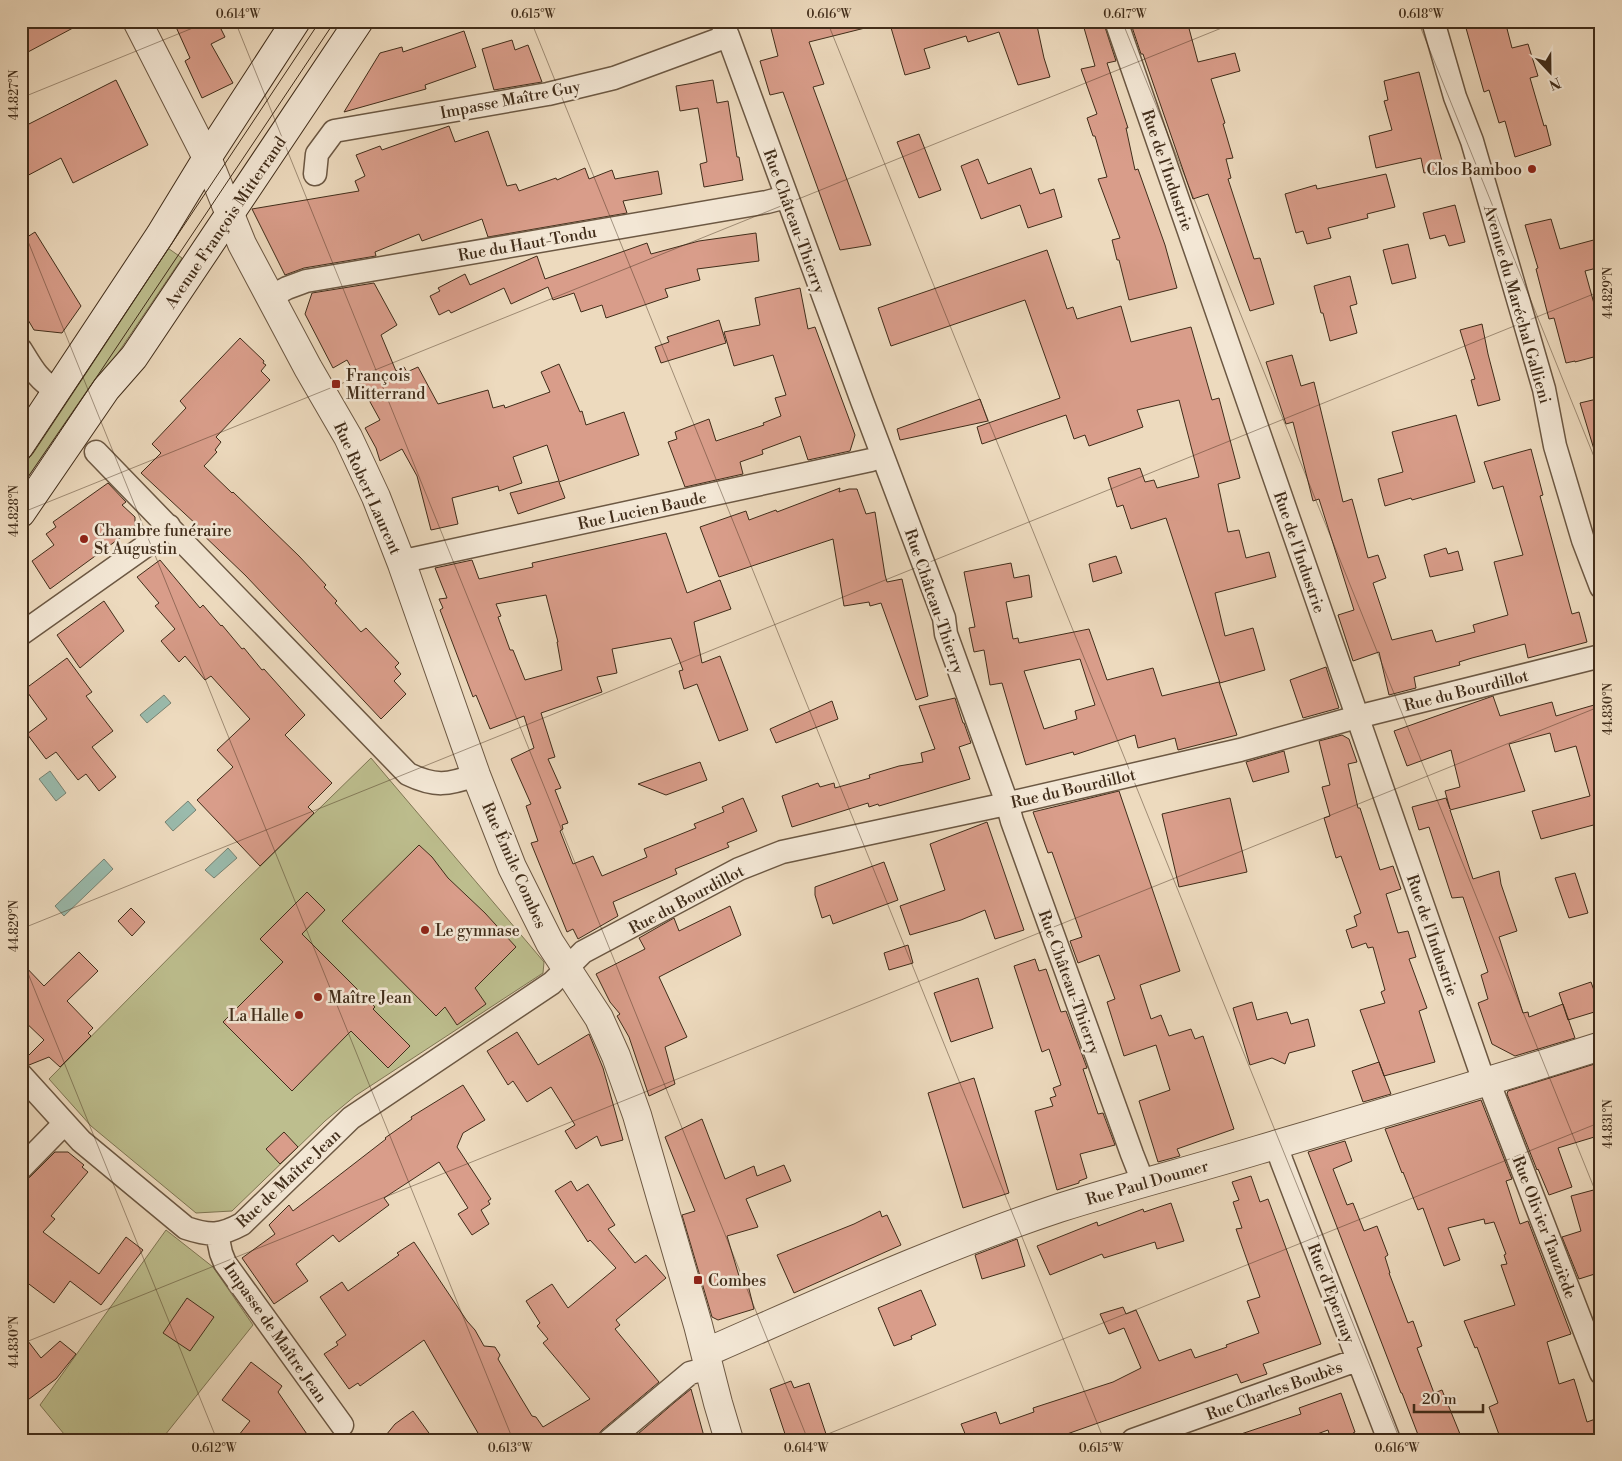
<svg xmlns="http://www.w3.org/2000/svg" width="1622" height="1461" font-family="'Libre Bodoni',serif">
<rect width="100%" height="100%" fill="#eddabe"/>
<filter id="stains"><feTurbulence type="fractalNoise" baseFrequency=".004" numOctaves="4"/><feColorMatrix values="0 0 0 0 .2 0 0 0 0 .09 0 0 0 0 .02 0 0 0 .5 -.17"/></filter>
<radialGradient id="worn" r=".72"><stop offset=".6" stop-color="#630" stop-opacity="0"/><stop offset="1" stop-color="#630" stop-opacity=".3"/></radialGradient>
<path fill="#bdbe8e" stroke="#7f7654" d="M165,246l17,12 -161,239v-40z
M371,758l173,204 -1,11 -188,123 -30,25 -93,90 -36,2 -105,-87 -42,-47 190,-192z
M166,1230l47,37 40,58 -92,115h-24l-9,-7 -6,7h-53l-29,-35z"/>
<path fill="#9abbad" stroke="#768272" d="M164,695l7,8 -24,20 -7,-8z
M50,771l16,22 -10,8 -17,-22z
M188,801l8,9 -23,21 -8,-9z
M228,848l9,10 -23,20 -9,-8z
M104,859l9,10 -49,47 -9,-10z"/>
<path fill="#d99d8a" stroke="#412d1a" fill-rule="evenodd" d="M21,21h65l-58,31 -7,-13z
M185,21h32l8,16 -14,7 22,39 -31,15 -17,-37 5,-3 -14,-31z
M769,21h95l1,7 -56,14 15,42 -11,3 58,158 -31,5 -57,-158 -13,3 -10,-34 18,-5z
M889,21h147l8,37 6,19 -32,8 -19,-53 -31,10 -2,-6 -42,13 6,19 -25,7z
M1082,21h21l13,40 -9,2 21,65h-2l9,42 3,-1 27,76 12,43 -48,12 -10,-40h-2l-5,-20 8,-2 -22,-59 9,-2 -12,-41h-2l-6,-18 10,-4 -16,-45 14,-3z
M1130,21h57l11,41 37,-9 5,18 -29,8 14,44 -2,1 10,34 -7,1 5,19 -3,1 26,80 6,-1 14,46 -24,7 -42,-117 -15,5 -50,-145h-2z
M1464,21h41l7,27 16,-4 10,32 -8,2 14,48 2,-1 5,20 -36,12 -10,-36 -6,2 -10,-33 -5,2z
M464,31l12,36 -51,18 1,4 -82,23 36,-59 22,-6 1,5z
M512,40l3,10 13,-5 14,37 -48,8 -12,-41z
M1419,72l25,97 -20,4 -3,-15 -45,10 -7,-32 23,-6 -8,-29 4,-1 -4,-19z
M116,80l32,65 -75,38 -12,-25 -40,21v-51z
M713,80l4,23 11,-2 9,56h2l4,23 -39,7 -4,-23 7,-2 -9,-54 -18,3 -4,-25z
M449,126l6,16 33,-11 19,55 9,-2 3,7 37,-13 1,2 28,-12 4,11 23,-9 3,9 43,-8 4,23 -39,7 4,12 -139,24 -6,-18 -60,22 -3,-7 -44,18 1,4 -72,12 -19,7 -33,-66 107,-18 -4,-10 10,-5 -9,-21 24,-9 2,4z
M919,134l22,56 -22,8 -22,-56z
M978,159l10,25 43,-16 9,26 14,-5 8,28 -34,11 -8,-23 -39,14 -20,-53z
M1386,174l9,33 -28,7 1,4 -40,10 3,10 -24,6 -4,-13 -7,2 -11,-39 31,-9 1,4z
M1455,205l10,37 -16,4 -4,-11 -15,4 -7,-26z
M1551,219l9,30 41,-11v29l-16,4 16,58v26l-26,7v-1l-9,2 -12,-45 -5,1 -13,-50 2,-1 -13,-43z
M35,232l46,74 -19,27 -28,-3 -13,-22v-67z
M756,233l3,28 -62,8 3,11 -35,9 3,8 -62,21 -4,-13 -21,7 -7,-19 -21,7 -5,-13 -37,17 -7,-16 -53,25 -2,-3 -10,5 -9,-19 10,-5 -2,-3 27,-14 5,11 67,-29 8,23 102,-36 4,11 48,-13z
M1408,244l8,34 -24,6 -9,-34z
M1047,250l20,59 6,-2 4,12 44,-13 10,36 60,-15 21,73 7,-2 21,80 -22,6 10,48 11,-2 7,28 23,-6 7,25 -61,16 10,43 28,-8 12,42 -45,13 -54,-165 -35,11 -8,-24 -6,2 -9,-29 32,-10 5,14 9,-2 3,8 42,-11 -20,-77 -42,10 6,17 -54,19 -4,-11 -11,4 -8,-24 -84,29 -5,-17 83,-29 -35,-98 -134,46 -13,-38z
M1350,276l7,28 -7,2 7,27 -27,8 -7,-28h-2l-7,-27z
M374,283l23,42 -16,10 15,36 8,-4 3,5 11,-5 20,37 50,-14 5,18 11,-3 1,3 45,-16 -9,-20 18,-8 21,48 2,-1 4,14 38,-13 15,43 -80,27 6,16 -47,16 -8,-21 49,-12 -12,-36 -34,12 9,26 -23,8 -1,-5 -46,12 6,26 -27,6 -14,-54 -15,-27 -22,12 -4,-13 -11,-20 15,-8 -33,-60 -14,8 -28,-54 7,-21z
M800,288l8,41 7,-2 40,108 -5,16 -42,9 -8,-24 -38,14 1,4 -23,8 3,12 -58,13 -17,-45 9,-3 -2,-7 34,-13 7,22 48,-16 -1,-2 18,-7 -6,-18 11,-3 -13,-40 -39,11 -10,-34 36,-7 -5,-27z
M719,320l7,23 -65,20 -6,-16 14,-5 -2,-5z
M1482,324l6,30 12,46 -22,6 -7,-26 4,-1 -15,-49z
M240,338l24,23 -1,2 3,2 -5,6 9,9 -54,57 5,5 -6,8 2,2 -13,14 28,27 1,-1 66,64 27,29 -2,2 13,14 -2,2 26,29 5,-4 33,35 -4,4 6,7 -7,7 12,13 -25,25 -135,-143 -50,-48 2,-2 -57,-53 20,-20 -9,-9 34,-36 -6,-7z
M1292,355l9,31 13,-4 29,120 9,-3 16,59 10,-3 8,23 -13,5 19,57 40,-10 4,12 39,-10 -2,-7 35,-10 -14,-53 29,-7 -20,-69 -10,3 -9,-27 47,-13 12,46 -3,1 32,118 7,-2 8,30 -59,16 -3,-14 -53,14 -13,4 1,3 -46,12 2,11 -27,7 -10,-43 -26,9 -15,-46 16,-5 -35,-111 -6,2 -20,-79 -7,2 -20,-62z
M1601,398v57l-5,1 -16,-53z
M980,399l8,22 -88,19 -3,-11z
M1456,415l19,67 -63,18 -1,-2 -26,8 -7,-27 25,-7 -11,-40z
M108,483l18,19 -4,3 13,12v10l-85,62 -18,-28 22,-16 -8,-11 10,-7 -3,-5z
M840,488l-1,4 10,-3h8l9,25 9,-2 10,63 2,7 15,-3 26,117 -12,4 -35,-97 -11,3 -1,-4 -25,4 -11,-67 -114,38 -19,-50 46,-16 3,9 27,-10 1,2z
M666,533l21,60 33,-13 11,29 -37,13 8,41 18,-7 28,74 -29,11 -22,-57 -13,5 -5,-18 4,-1 -12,-32 -59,11 5,24 -20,4 5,15 -61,21 14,44 -7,2 13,29 -6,2 13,33 -6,2 1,4 -3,2 13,33 20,-8 9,20 45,-19 -3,-8 52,-21 -2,-4 30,-12 -2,-5 21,-9 14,33 -30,12 2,4 -54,22 2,5 -64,28 5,14 -40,23 -5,-10 -6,3 -36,-89 7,-2 -12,-35 5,-2 -20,-45 23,-11 -10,-32 -34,13 -14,-34 -3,2 -33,-87 3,-2 -4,-9 8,-1 -12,-30 37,-8 7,19 54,-12 -1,-4zM546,595l12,47h-1l5,28 -37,10 -12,-30h-3l-12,-33 3,-1 -5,-12z
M1446,548l2,6 10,-3 5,19 -33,7 -6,-22z
M1116,556l6,17 -29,9 -4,-18z
M160,560l40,48 3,-3 18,21 1,-1 20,24 2,-1 18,22 2,-1 41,46 -20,20 47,48 -24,24 6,6 -54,53 -63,-66 36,-33 -16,-17 33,-31 -39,-43 -6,4 -20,-24 -6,6 -18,-21 14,-12 -20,-23 4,-3 -22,-26z
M1011,563l3,15 15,-3 3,22 -26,5 7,37 5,-1 1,5 70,-14 18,51 46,-12 9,28 57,-14 18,53 -59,15 -3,-12 -37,10 -3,-13 -61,20 -1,-3 -47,13 -24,-82 -12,2 -6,-35 -10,2 -5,-24 6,-1 -11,-55zM1080,659l15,46 -20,6 2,8 -33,10 -20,-58z
M104,601l20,30 -44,37 -23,-33z
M67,658l25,34 -6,4 27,35 -21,16 24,30 -17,14 -13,-17 -8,6 -22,-28 -10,7 -19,-25 20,-15 -22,-30z
M1326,667l13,41 -36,10 -13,-38z
M1493,696l7,20 52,-14 4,14 45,-13v120l-60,16 -9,-28 58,-15 -14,-50 -21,6 -5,-19 -41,11 16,47 -75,19 23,69 26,-8 2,13 16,47 -18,6 24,76 5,-1 1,5 34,-13 12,34 -60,18 -23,-12 -14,-41 10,-4 -7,-24 7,-3 -25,-75 -11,1 -23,-71 -10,3 -7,-23 34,-9 4,11 -5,-18 15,-4 -9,-37 -44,16 -13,-35z
M955,698l8,25h1l7,20 -12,4 11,32 -91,27 -1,-2 -9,3 -1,-4 -76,24 -10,-31 36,-13 2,4 14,-4 1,5 35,-10 -1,-3 30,-9 24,-4 -2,-9 14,-4 -16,-43z
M832,701l6,18 -62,24 -6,-14z
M1342,735l7,4 8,23 -9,2 10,44h2l20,62 13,-4 8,23 -15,5 12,39 10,-2 8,26 -7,2 18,49 -8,3 16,51 -51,14 -24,-66 25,-7 -4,-11 4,-2 -12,-43 -5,1 -2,-5 -14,5 -6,-18 11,-4 -3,-10 7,-3 -20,-57 -5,2 -12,-40 6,-2 -8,-29 8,-2 -11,-44z
M1284,751l5,21 -36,10 -7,-20z
M700,762l7,18 -41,15 -28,-11z
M1119,791l61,180 -40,14 11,34 10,-4 8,21 22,-7 4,10 8,-3 31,93 -57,20 3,7 -22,6 -19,-61 31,-11 -14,-45 -32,11 -17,-54 8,-3 -16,-44 -21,8 -8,-22 12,-4 -30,-85 -4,1 -15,-41z
M1230,798l17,74 -68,15 -17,-73z
M987,822l37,108 -29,9 -10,-29 -24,10 -51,15 -10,-29 45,-16 -15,-46z
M419,845l13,12 16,21 37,35 31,34 -41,41 11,16 -29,21 -12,-18 -9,9 -94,-95z
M884,862l14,38 -65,24 -3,-9 -8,3 -7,-23v-8z
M1575,873l13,40 -19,5 -14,-40z
M307,892l18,18 -23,24 73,73 -2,2 37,37 -22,22 -37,-37 -59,60 -69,-69 60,-60 -23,-23z
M730,906l11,29 -82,42 28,60 -22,10 10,37 -26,12 -20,-59 -12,-21 3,-2 -10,-12 -14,-28 49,-25 -6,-11 35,-20 5,13z
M131,908l14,14 -13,14 -14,-15z
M908,945l5,18 -24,7 -5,-17z
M79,952l19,19 -31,30 26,27 -5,5 3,3 -31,31 -11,-10 -20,8 -7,-3 22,-22 -23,-22v-56l23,24z
M1035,959l4,12 7,-2 15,43 5,-1 21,57 -4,1 15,45 5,-1 12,32 -35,9 7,24 -8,3v2l-22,7 -22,-79 18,-5 -3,-8 6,-2 -3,-8 8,-3 -12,-36 -7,3 -28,-86z
M978,978l15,50 -42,14 -17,-49z
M1591,982l10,28 -33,10 -9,-27z
M1252,1002l5,18 30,-8 4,12 17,-5 7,27 -26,7 -4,11 -13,-6 -22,7 -17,-57z
M517,1032l21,33 51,-31 14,34 20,72 -22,6 -4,-10 -21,13 -11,-18 10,-6 -24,-38 -24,15 -14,-21 -5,4 -21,-34z
M1379,1062l12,32 -28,8 -11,-31z
M1601,1062v73l-43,13 14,39 -23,8 -11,-26 -1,1 -30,-76 1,-3z
M974,1078l35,115 -46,15 -35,-115z
M463,1085l22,35 -22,13 -6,14 34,52 -3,2 2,3 -9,6 8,14 -17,11 -14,-21 10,-6 -29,-46 -55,36 5,7 -50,37 -6,-7 -37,29 12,17 -34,23 -32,-46 33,-24 -6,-9 20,-20 4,6 93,-72 -1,-1 27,-19 -1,-2z
M1481,1100l31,79 -6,2 14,43 8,-3 43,113 -24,8 12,42 15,-5 13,43 14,-5v23h-58l-1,-4 -13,4h-28l-12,-33 9,-4 -21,-56 -2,1 -11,-27 51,-16 -14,-40 6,-1 -3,-9 2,-1 -12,-32 -9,2 -1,-5 -36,9 12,32 -16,6 -21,-58 -5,2 -15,-38 -1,1 -17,-44z
M702,1119l23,60 29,-13 3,10 27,-11 7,16 -45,18 12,28 -31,9 15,50 6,-1 6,24 -36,11 -6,-3 -30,-102 13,-4 -30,-74z
M284,1132l14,15 -18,17 -14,-15z
M1345,1141l7,20 -19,8 14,36 6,-2 11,28 13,-5 11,29 -3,2 5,16h-1l19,50 5,-2 9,25 -5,2 17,45 8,-3 18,44 -15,6h-25l-18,-47h-1l-93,-241z
M55,1152h13l16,13 -2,2 6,5 -37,44 4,3 -12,13 56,42 27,-37 17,13 -42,55 -31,-24 -16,22 -33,-25v-97l9,-4z
M1251,1176l9,26 8,-3 53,145 -58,20 4,10 -26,9 -4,-9 -187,66h-87l-1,-3 4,-1 -5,-12 35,-12 4,12 34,-12 -1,-4 80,-26 28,-14 -17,-40 -15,6 -9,-20 23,-7 3,7 10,-4 23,51 32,-12 4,9 32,-11 -1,-2 33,-12 -12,-32 13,-4 -24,-68 6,-1 -9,-26 6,-2 -7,-18z
M571,1181l6,10 11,-7 27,41 -7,4 27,34 11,-8 20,23 -50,42 4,5 -5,4 44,53 -57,48 -4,5 -1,5h-115l-58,-100 -64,46 -2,-3 -9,6 -25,-35 14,-9 -2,-3 10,-7 -26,-38 22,-15 6,9 51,-36 -2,-2 17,-11 53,79 8,9 9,16 11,1 5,8 -2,4 23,39 11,18 4,1 7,10 47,-28 -47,-56 5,-4 -11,-13 3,-3 -14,-22 26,-17 16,24 48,-40 -26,-28 -2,2 -33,-51z
M1601,1188v84l-22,7 -17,-42 19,-6 -10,-35z
M1171,1203l13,38 -27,8 -2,-7 -51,16 -2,-4 -52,21 -13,-29 60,-24 1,4 45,-17 1,3z
M880,1211l2,6 5,-2 14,30 -107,48 -17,-38 77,-31z
M1017,1239l8,27 -43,13 -7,-24z
M921,1290l15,35 -25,11 1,3 -18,7 -16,-38z
M187,1298l27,19 -24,34 -27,-18z
M21,1332l20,26 19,-17 16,13 -20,25 -35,26z
M251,1362l31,24 -4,6 33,48h-76l15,-19 -28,-21z
M791,1381l3,7 15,-5 19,57h-41l-17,-51z
M691,1389l14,51h-74l44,-38z
M1341,1393l14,39 -2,1 2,7h-24l-3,-10 -27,10h-65l-1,-4 66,-22 -2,-6z
M413,1411l21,29h-52l13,-16z"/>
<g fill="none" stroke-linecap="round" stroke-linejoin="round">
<defs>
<path id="minor" d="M721,21l7,15 134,365 82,217 2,16 61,169 5,18 120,333 11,28
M1116,21l365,1052 11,18 109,282
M1433,21l22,76 17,44 72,248 11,57 28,94 18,47
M315,174l2,-20 17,-23 214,-37 66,-16 114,-42
M270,297l17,-9 19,-7 461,-79 19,-5
M21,350c11,18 17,30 36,41
M96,452l312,322c27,13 40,11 68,1
M402,564l11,-5 458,-99 11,-4
M21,634l133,-94 15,-14
M21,1075l60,66 105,87c24,8 34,8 56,-4l109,-106 201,-135 31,-31 156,-83 43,-17 215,-46 243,-56 117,-33 244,-61
M1276,1145l6,17 107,278
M21,1168l43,-44
M217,1234l4,19 4,10 117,162
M610,1440l80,-67 19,-5
M1133,1440l224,-80"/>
<path id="tertiary" d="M137,21l70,137 35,86 66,124 40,69 28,60 26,67 74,211 36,92 38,76 49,75 17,38 21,59 61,210 20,78 11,37
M705,1351l9,-2c114,-50 227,-102 345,-141 66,-21 133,-38 199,-58 115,-34 229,-68 343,-104"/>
<path id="secondary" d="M21,445l139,-210 47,-77 89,-137
M21,513l85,-124 28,-32 225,-336"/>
</defs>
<use href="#minor" stroke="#6c5843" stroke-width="25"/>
<use href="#tertiary" stroke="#6c5843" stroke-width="30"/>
<use href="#secondary" stroke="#412d1a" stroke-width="30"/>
<use href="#minor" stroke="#f3e7d5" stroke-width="22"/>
<use href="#tertiary" stroke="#f3e7d5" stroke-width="28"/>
<use href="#secondary" stroke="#f3e7d5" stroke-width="28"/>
<path stroke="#412d1a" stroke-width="1" d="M21,470l299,-449
M21,490l314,-469"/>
</g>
<path fill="none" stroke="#412d1a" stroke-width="1" stroke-opacity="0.45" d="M235,21l573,1419M531,21l573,1419M827,21l573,1419M1122,21l479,1184M1418,21l183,453M21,98l189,-77M21,224l492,1216M21,513l1218,-492M21,929l1580,-638M21,956l196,484M21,1344l1580,-638M813,1440l788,-318"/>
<g fill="#8f2418" stroke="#f3e7d5" stroke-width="2">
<circle cx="1532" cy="169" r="5"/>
<rect x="331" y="379" width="10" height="10" rx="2.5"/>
<circle cx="84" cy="539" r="5"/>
<circle cx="425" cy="930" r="5"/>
<circle cx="318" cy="997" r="5"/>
<circle cx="299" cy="1015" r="5"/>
<rect x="693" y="1275" width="10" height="10" rx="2.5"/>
</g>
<g text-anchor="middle" stroke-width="5" stroke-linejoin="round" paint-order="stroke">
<g font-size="16" fill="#412d1a" stroke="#f3e7d5">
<text transform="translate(510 99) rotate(-11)" y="6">Impasse Maître Guy</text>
<text transform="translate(1168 170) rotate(71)" y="6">Rue de l'Industrie</text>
<text transform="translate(795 221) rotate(70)" y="6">Rue Château-Thierry</text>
<text transform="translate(225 222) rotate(-56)" y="6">Avenue François Mitterrand</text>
<text transform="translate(527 243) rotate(-10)" y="6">Rue du Haut-Tondu</text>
<text transform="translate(1518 304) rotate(74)" y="6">Avenue du Maréchal Gallieni</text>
<text transform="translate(368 488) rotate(66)" y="6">Rue Robert Laurent</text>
<text transform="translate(642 510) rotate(-12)" y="6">Rue Lucien Baude</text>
<text transform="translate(1300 552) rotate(71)" y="6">Rue de l'Industrie</text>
<text transform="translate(935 601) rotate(71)" y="6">Rue Château-Thierry</text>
<text transform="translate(1466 690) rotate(-14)" y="6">Rue du Bourdillot</text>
<text transform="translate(1073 788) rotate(-13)" y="6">Rue du Bourdillot</text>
<text transform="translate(515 865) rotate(66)" y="6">Rue Émile Combes</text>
<text transform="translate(686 899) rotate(-28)" y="6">Rue du Bourdillot</text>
<text transform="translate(1433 935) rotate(71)" y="6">Rue de l'Industrie</text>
<text transform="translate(1070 982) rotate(70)" y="6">Rue Château-Thierry</text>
<text transform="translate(288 1178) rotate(-43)" y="6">Rue de Maître Jean</text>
<text transform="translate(1147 1182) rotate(-16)" y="6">Rue Paul Doumer</text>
<text transform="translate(1545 1227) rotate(69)" y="6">Rue Olivier Tauziède</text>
<text transform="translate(1332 1293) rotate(69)" y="6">Rue d'Epernay</text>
<text transform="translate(276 1332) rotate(55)" y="6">Impasse de Maître Jean</text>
<text transform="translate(1274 1390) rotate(-20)" y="6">Rue Charles Boubès</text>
</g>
<g font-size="16" fill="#412d1a" stroke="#f3e7d5" text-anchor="start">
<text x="1522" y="175" text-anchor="end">Clos Bamboo</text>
<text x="346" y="381">François<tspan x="346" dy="18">Mitterrand</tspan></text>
<text x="94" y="536">Chambre funéraire<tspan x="94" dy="18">St Augustin</tspan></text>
<text x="435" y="936">Le gymnase</text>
<text x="328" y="1003">Maître Jean</text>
<text x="289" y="1021" text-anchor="end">La Halle</text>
<text x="708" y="1286">Combes</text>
</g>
</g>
<rect width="1622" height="1461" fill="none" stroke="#eddabe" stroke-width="55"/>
<g transform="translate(1550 72) rotate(158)" stroke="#f3e7d5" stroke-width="4" paint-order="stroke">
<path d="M0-4L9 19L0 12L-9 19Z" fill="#412d1a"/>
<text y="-8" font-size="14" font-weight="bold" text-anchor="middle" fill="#412d1a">N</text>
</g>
<path d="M1414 1404v8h69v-8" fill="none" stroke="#412d1a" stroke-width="2.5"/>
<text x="1422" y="1404" font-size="15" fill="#412d1a" stroke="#f3e7d5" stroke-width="4" paint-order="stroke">20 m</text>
<rect x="28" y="28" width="1566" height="1406" fill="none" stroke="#412d1a" stroke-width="2"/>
<g font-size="12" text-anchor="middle" fill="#412d1a">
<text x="238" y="18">0.614°W</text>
<text x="533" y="18">0.615°W</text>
<text x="829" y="18">0.616°W</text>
<text x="1125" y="18">0.617°W</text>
<text x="1421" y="18">0.618°W</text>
<text transform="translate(14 95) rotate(-90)" y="4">44.827°N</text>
<text transform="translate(1608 293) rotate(-90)" y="4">44.829°N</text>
<text transform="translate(14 511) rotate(-90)" y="4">44.828°N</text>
<text transform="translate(1608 709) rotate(-90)" y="4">44.830°N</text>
<text transform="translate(14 926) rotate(-90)" y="4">44.829°N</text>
<text transform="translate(1608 1124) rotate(-90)" y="4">44.831°N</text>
<text transform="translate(14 1342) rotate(-90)" y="4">44.830°N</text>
<text x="214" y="1452">0.612°W</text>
<text x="510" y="1452">0.613°W</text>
<text x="806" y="1452">0.614°W</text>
<text x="1101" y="1452">0.615°W</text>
<text x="1397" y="1452">0.616°W</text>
</g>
<rect width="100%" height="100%" filter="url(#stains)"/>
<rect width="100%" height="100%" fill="url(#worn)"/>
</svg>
